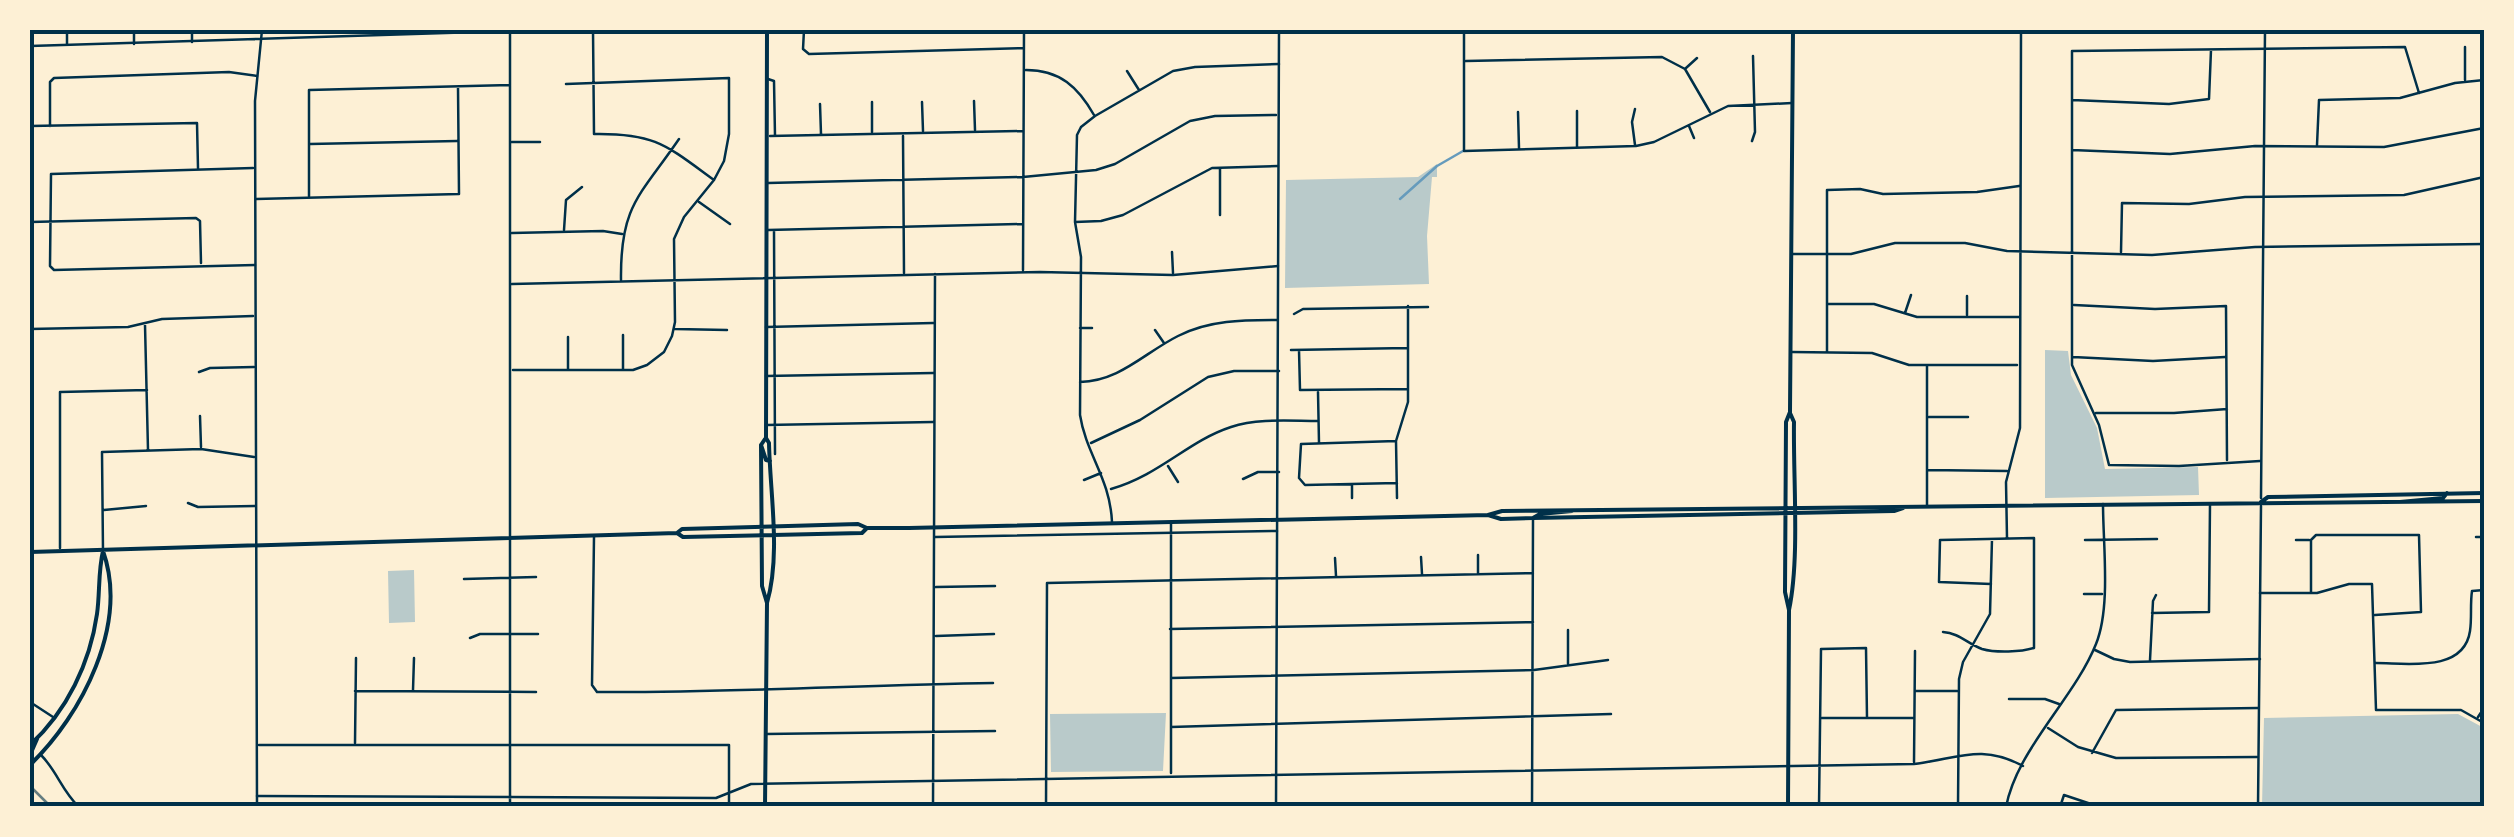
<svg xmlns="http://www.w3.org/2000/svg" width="2514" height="837" font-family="'Noto Serif',serif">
<rect width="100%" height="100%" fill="#fdf0d5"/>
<path fill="#b9caca" d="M1437,164v13h-5l-5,59 2,48 -144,4 1,-108 132,-3z
M2045,350l23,1 3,24 26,53 8,41 93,-2 1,28 -154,3z
M414,570l1,52 -26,1 -1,-52z
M1166,713l-3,58 -112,1 -1,-58z
M2458,714l26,14v79h-222l2,-89z"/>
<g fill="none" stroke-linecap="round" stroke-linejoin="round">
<path stroke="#669bbc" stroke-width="2.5" d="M1400,199l37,-33 26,-15"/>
<path stroke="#003049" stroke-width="2.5" d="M67,30v14
M134,30v14
M192,30v12
M593,30l1,104c61,-1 72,11 120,46
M804,30l-1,19 6,5 215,-6
M1464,30v121l172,-5 18,-4 74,-36 64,-3
M1466,61l196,-4 23,12 25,43
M1686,68l11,-10
M1026,70c34,0 52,17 68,45
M1127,71l12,19
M768,79l6,2 1,55
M2465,80v-33
M2072,100l97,4 40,-5 2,-49
M974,101l1,29
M872,102v30
M922,102l1,29
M820,104l1,30
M1635,109l-3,13 3,23
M1577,111v36
M1518,112l1,36
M30,126l167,-3 1,45
M50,126v-44l4,-4 175,-6 28,4
M1689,126l5,12
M770,136l253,-5
M903,136l1,137
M1752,141l3,-9 -2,-76
M512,142h28
M310,144l147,-3
M2317,145l2,-45 81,-2 55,-15 29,-3
M2072,150l98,4 85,-8 129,1 100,-19
M253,168l-202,6 -1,92 4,4 201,-5
M1220,169v46
M768,183l255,-6 73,-7 19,-6 75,-43 25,-5 61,-1
M309,196v-106l201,-5
M256,199l203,-5 -1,-107
M699,202l31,22
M30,222l166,-4 4,3 1,42
M1075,222l26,-1 22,-6 89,-47 66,-2
M564,230l2,-30 16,-13
M768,230l255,-6
M774,230l1,224
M512,233l91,-2 19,3
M1172,252l1,21
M2121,252l1,-49 67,1 56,-7 159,-2 80,-18
M1793,254h58l44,-11h70l42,8 145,4 103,-8 229,-3
M1023,270l1,-240
M621,280c-1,-75 19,-84 58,-141
M512,284l528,-12 133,3 105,-9
M1828,304h46l43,13h102
M2074,305l81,4 71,-3 1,154
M1905,313l6,-18
M1294,314l9,-5 125,-2
M1967,315v-19
M145,325l3,125
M766,327l167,-4
M1080,328h12
M30,329l98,-2 34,-8 91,-3
M675,329l52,1
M1155,330l9,13
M568,337v32
M1291,350l116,-2
M1299,350l1,40 108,-1
M1792,352l80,1 37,12h108
M1827,352v-162l33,-1 23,5 94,-2 42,-6
M2073,357l80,4 72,-4
M623,369v-34
M513,370h120l14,-5 17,-13 8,-16 3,-14 -1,-83 10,-22 30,-37 10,-19 5,-27v-56l-163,6
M199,372l11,-4 44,-1
M766,376l167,-3
M1080,382c40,-1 64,-29 98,-46 31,-16 65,-16 99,-16
M1318,392l1,51
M2096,413h78l53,-4
M200,416l1,31
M1929,417h39
M766,425l167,-3
M1396,441l-95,3 -2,34 6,7 92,-2
M1091,443l49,-23 68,-43 26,-6h45
M2260,461l-81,5 -70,-1 -10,-40 -27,-60v-314l333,-4 14,46
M1168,466l10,16
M1927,470l80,1
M1243,479l15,-7h21
M1084,480l17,-7
M1352,485v13
M1111,489c49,-14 77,-48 120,-62 27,-9 59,-6 87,-6
M1397,498l-1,-57 12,-39v-96
M188,503l10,4 57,-1
M1927,506v-141
M104,510l42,-4
M1112,522c-2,-44 -26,-68 -32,-107l1,-158 -6,-35 2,-87 4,-8 14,-11 78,-45 22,-4 84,-3
M1171,522v251
M594,537l-2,148 5,7c132,1 264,-7 396,-9
M935,537l342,-6
M2476,537h8
M2007,538l-1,-56 14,-54 1,-398
M2085,540l72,-1
M2296,540h13
M60,548v-156l87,-2
M103,551l-1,-99 99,-3 53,8
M1478,555v18
M1421,557l1,17
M1335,558l1,18
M464,579l72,-2
M936,587l59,-1
M2260,593h57l32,-9h23l4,126h85l23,13
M2311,593v-53l5,-5h103l2,77 -46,3
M2084,594h18
M2152,613l57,-1 1,-108
M1170,629l363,-7
M1568,630v34
M1943,632c16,1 25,12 39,17 14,4 39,3 52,-1v-110l-94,2 -1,42 52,2
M936,636l58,-2
M470,638l10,-4h58
M2095,650l19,9 16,3 130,-3
M2150,660l3,-59 3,-6
M2376,663c31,0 88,10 94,-32 2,-13 0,-27 2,-40l12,-1
M1171,678l363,-8 74,-10
M413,690l1,-32
M355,691l181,1
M1915,691h42
M2009,699h36l14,5
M30,702l23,15
M2478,717l6,-9
M1822,718h92
M1171,727l440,-13
M2048,728l30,19 38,11 141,-1
M766,734l229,-3
M355,743l1,-85
M259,745h470v62
M2092,753l24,-43 142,-2
M41,755c16,16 21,36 38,52
M1914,762l1,-111
M257,796l459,2 35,-14 1163,-20c43,-5 67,-21 109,2
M510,807v-775
M933,807l2,-533
M1046,807l1,-224 486,-10
M1532,807l1,-287
M1819,807l2,-158 45,-1 1,70
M1958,807l1,-128 4,-17 27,-48 2,-75
M2006,807c11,-58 68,-108 90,-163 15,-37 7,-99 7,-140
M2060,807l4,-12 36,12"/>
<path stroke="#003049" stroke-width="2.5" d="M30,46l509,-16
M2261,498l4,-468
M257,807l-2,-706 7,-71
M1276,807l3,-777
M2258,807l3,-301"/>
<path stroke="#003049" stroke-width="4" d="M765,439l-4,6 1,141 5,17 -2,204
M761,445l5,15 4,1
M2261,502l7,-5 216,-4
M2400,502l43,-4 4,-5
M1488,515l14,-4 982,-10
M1533,518l7,-4 32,-3
M677,533l5,-4 176,-5 9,4h42l579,-13 13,4 32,-1 361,-7 9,-3
M30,552l647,-19 6,4 179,-4 5,-5
M767,603c14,-49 3,-109 2,-160l-3,-5 1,-408
M1789,610l-4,-18 1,-170 4,-10 3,-382
M30,745c37,-34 60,-82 67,-131 3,-21 1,-42 6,-63
M30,755l7,-16
M30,765c52,-50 99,-141 73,-214
M1788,807l1,-197c11,-52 4,-132 5,-188l-4,-9"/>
<path stroke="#003049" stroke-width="5" d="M30,805l2,2"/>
<path stroke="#657d81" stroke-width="2.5" d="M30,786l21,21"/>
</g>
<rect width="2514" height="837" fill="none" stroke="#fdf0d5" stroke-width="65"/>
<rect x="32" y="32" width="2450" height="772" fill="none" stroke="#003049" stroke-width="4"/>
</svg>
